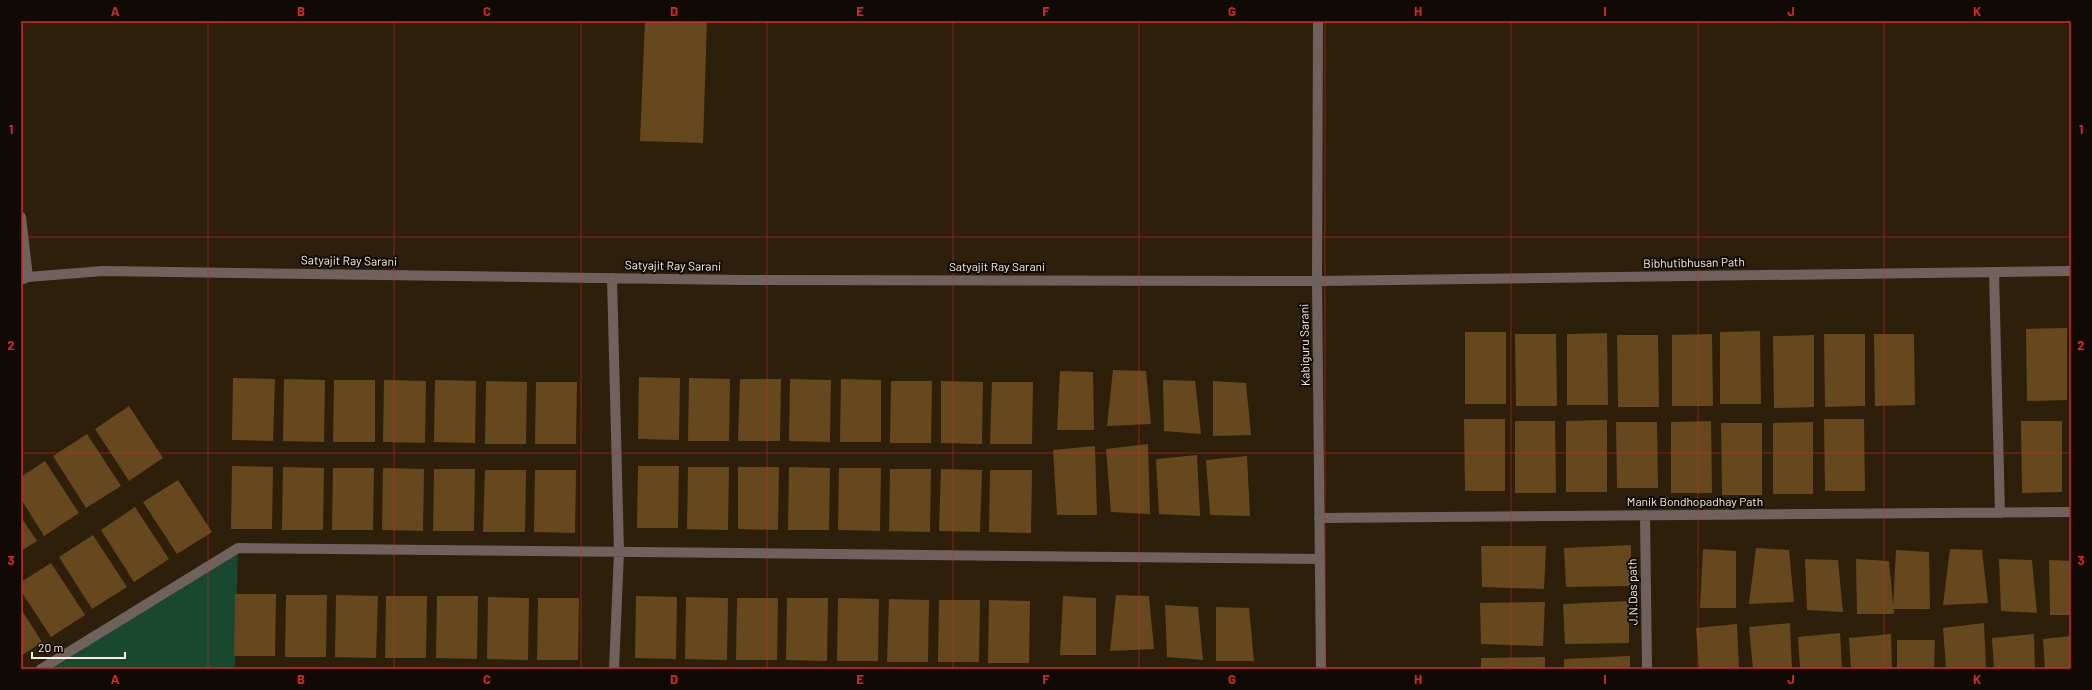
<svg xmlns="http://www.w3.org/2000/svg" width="2092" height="690" font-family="Barlow,sans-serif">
<rect width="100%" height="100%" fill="#2e1f0a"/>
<path fill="#19482e" d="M238,548l-3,121h-194z"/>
<path fill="#66481f" d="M645,21h62l-4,122 -63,-2z
M2067,328v72l-40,1 -1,-72z
M1760,331l1,73h-41v-72z
M1465,332h41v72h-41z
M1607,333l1,72h-41v-71z
M1515,334h41l1,72h-41z
M1712,334l1,72h-41v-71z
M1824,334h41v72l-40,1z
M1874,334h40l1,71 -40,1z
M1617,335h41l1,72h-41z
M1814,335v72l-40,1 -1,-72z
M1113,370l33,1 5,53 -44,2z
M1060,371l33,1 1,58h-37z
M639,377l41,1 -1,62 -41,-1z
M233,378l42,1 -2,62 -41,-1z
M689,378l41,1 -1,62h-41z
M284,379l41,1 -1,62 -41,-1z
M740,379h41l-1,62h-42z
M790,379l41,1 -1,62 -41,-1z
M841,379l40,1v62h-41z
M334,380h41v62h-42z
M384,380l42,1 -1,62 -42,-1z
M435,380l41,1 -1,62 -41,-1z
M1163,380l32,1 6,53 -37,-3z
M486,381l41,1 -1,62h-41z
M891,381h41l-1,62h-41z
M941,381l42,1 -1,62 -41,-1z
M1213,381l33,2 5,52 -38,1z
M536,382h41l-1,62h-41z
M992,382h41l-1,62h-42z
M129,406l34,52 -34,23 -34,-52z
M1464,419h41v72h-40z
M1824,419h40l1,72h-40z
M1607,420v72h-41v-71z
M1515,421h40l1,72h-41z
M1711,421l1,72h-41v-71z
M2021,421h41v71l-40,1z
M1616,422h41l1,66h-41z
M1813,422v72h-40v-71z
M1721,423h41v72h-40z
M87,434l34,52 -35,22 -33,-52z
M1148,444l2,70 -39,-2 -5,-63z
M1095,446l2,69h-40l-4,-65z
M1197,455l3,61 -41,-2 -3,-55z
M1247,456l3,60 -40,-1 -4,-55z
M45,461l34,52 -35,23 -23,-37v-22z
M232,466l41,1 -1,62h-41z
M638,466h41l-1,62h-41z
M283,467l41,1 -1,62h-41z
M688,467h41l-1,63 -41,-1z
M738,467h41l-1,63 -40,-1z
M789,467l41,1 -1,62h-41z
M333,468h41l-1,62h-41z
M383,468l41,1 -1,62 -41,-1z
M839,468h42l-1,63 -42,-1z
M434,469h41l-1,62h-41z
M890,469h41l-1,63 -41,-1z
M941,469l41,1 -2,62 -41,-1z
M485,470h41l-1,62h-42z
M535,470h41l-1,63 -41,-1z
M990,470h42l-1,63 -42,-1z
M178,480l34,52 -35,22 -34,-52z
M135,507l34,52 -35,23 -33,-52z
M21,517l16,24 -16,10z
M93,535l34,52 -35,22 -33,-52z
M1631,545v41l-65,1 -2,-39z
M1481,546h65l-2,43 -62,-2z
M1756,548l33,2 5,52 -45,2z
M1703,549l33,2v57h-36z
M1950,549l32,1 6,53 -45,2z
M1896,550l33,2 1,57h-37z
M1805,559l33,1 5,52 -36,-2z
M1856,559l33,2 5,53h-37z
M1999,559l33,1 5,53 -36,-2z
M2049,560l22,1v54h-21z
M51,563l34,52 -34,22 -30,-46v-9z
M235,594h41l-1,62h-41z
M286,595h41l-1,62h-41z
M336,595l42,1 -2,62 -41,-1z
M1116,595l33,1 5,53 -44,2z
M386,596h41l-1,62h-41z
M437,596h41l-1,63 -41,-1z
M636,596l41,1 -1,62 -41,-1z
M1063,596l33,2v57h-36z
M488,597l41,1 -1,62 -41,-1z
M686,597l42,1 -1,62 -42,-1z
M538,598h41l-1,62h-41z
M737,598h41l-1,62h-41z
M787,598h41l-1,63 -41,-1z
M838,598l41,1 -1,62h-41z
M889,599l40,1 -1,62h-41z
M939,600h41l-1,62h-41z
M989,600l41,1 -1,62h-41z
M1629,601v42l-64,1 -2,-40z
M1545,602l-2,44 -62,-2 -1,-41z
M1165,605l33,2 5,53 -36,-3z
M1216,607l33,1 5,53h-38z
M21,609l21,33 -21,14z
M1790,623l2,46h-39l-4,-42z
M1984,623l2,46h-40l-3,-41z
M1737,624l2,45h-40l-3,-41z
M1840,633l2,36h-42l-2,-32z
M1891,634l1,35h-41l-2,-31z
M2034,634l1,35h-41l-2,-31z
M2071,636v33h-26l-2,-30z
M1897,640h38l-1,29h-37z
M1630,656v13h-66v-10z
M1545,657v12h-64v-11z"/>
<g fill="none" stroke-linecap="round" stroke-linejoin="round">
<path stroke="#6f625d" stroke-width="10" d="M1318,21l-1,260 4,388
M21,217l7,60
M1994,272l6,241
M612,278l7,274 -5,117
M21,280l7,-3 75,-6 639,9 575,1 754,-10
M1645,515l2,154
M1319,518l752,-6
M41,669l197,-121 1082,11"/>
</g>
<path fill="none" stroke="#d62828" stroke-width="1" stroke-opacity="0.55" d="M208,21v648M394,21v648M581,21v648M767,21v648M953,21v648M1139,21v648M1325,21v648M1511,21v648M1698,21v648M1884,21v648M21,237h2050M21,453h2050"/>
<g text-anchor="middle" stroke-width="4" stroke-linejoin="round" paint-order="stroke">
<g font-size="12" fill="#faefe3" stroke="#110a04">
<text transform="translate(349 261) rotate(1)" y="4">Satyajit Ray Sarani</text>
<text transform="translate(1694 263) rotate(-1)" y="4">Bibhutibhusan Path</text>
<text transform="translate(673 266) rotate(1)" y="4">Satyajit Ray Sarani</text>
<text x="997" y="271">Satyajit Ray Sarani</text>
<text transform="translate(1305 345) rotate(-91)" y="4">Kabiguru Sarani</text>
<text x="1695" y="506">Manik Bondhopadhay Path</text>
<text transform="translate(1633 592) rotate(-91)" y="4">J.N.Das path</text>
</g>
</g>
<rect width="2092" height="690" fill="none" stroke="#110a04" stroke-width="44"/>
<path d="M32 652v6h93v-6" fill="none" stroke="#faefe3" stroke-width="2"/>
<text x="38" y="652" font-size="12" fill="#faefe3" stroke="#110a04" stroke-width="3" paint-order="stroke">20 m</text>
<rect x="22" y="22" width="2048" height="646" fill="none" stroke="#d62828" stroke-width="1.5"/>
<g font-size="13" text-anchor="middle" font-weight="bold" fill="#d62828">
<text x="115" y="16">A</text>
<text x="301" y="16">B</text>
<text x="487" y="16">C</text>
<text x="674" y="16">D</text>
<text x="860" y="16">E</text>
<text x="1046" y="16">F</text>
<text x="1232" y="16">G</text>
<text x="1418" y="16">H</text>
<text x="1605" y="16">I</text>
<text x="1791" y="16">J</text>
<text x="1977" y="16">K</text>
<text x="11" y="134">1</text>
<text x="2081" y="134">1</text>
<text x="11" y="350">2</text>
<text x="2081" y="350">2</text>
<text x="11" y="565">3</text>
<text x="2081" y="565">3</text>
<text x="115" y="684">A</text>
<text x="301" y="684">B</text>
<text x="487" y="684">C</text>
<text x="674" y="684">D</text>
<text x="860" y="684">E</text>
<text x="1046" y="684">F</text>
<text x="1232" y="684">G</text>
<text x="1418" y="684">H</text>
<text x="1605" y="684">I</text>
<text x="1791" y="684">J</text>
<text x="1977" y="684">K</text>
</g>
</svg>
